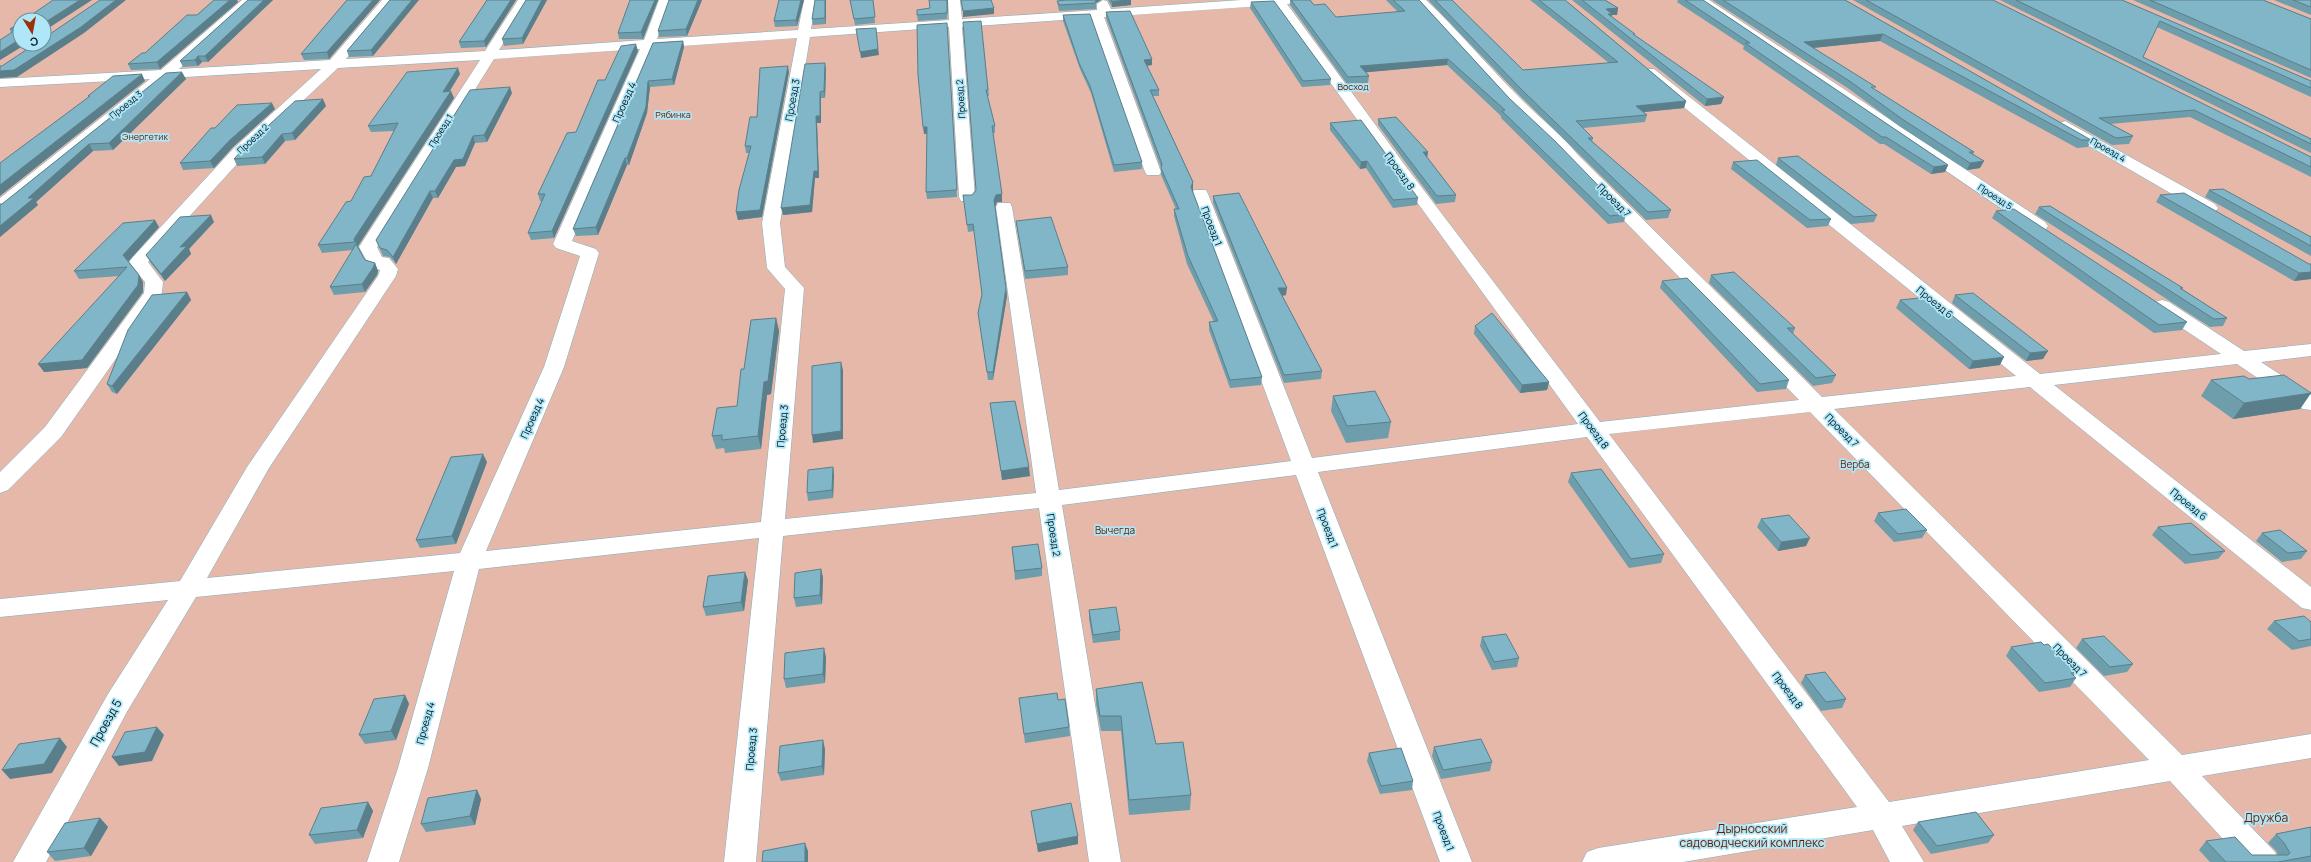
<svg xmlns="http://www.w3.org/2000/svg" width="2311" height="862" font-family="Manrope,sans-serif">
<rect width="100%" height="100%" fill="#afe7f8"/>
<path fill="#e6b8a9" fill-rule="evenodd" d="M0,0h2311v862h-2311zM20,20h24v24h-24z"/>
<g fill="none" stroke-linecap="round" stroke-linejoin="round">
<defs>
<path id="minor" d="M242,0h13l-76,69 151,-9 52,-60h13l-49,59 139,-8 33,-51h12l-31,50 145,-10 15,-40h12l-14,39 141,-9 6,-30h12l-5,29 138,-9 -1,-20h12l2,19 135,-9v-6l6,-4 4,1 4,8 130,-9h61l-2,3 -13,1 120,164 193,254 199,-22 -233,-239 -11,-14 -46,-43 -56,-63 -40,-41h13c33,31 61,65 93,97 19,20 41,36 59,58l244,242 194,-21 -372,-301 -2,-3 2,-3h10l386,305 181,-20 -66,-44 -3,-4 3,-4 7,-2 7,2 75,49 67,-7v12l-50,6 50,33v15l-8,-1 -66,-45 -183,21 257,202v23l-9,-2 -272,-221 -196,22 348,346 129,-21v24l-109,18 73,76 5,10h-36l-74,-81 -268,45 22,36h-34l-17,-32 -190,32h-101l5,-10 11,-4 259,-41 -270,-370 -269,35 154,390h-32l-144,-387 -234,30 59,357h-32l-50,-354 -256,28 -27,326h-32l35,-324 -280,31 -51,199 -29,94h-32l31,-94 56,-197 -258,26 -68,113 -82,152h-33l95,-168 60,-94 -168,17v-18l180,-18 67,-114 131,-191 2,-6 -10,-3 -11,-20 121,-187 -142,8 -92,86 -98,108 15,20 -1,11 -101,144 -53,53 -8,3v-21l45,-45 99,-134 1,-11 -16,-20 3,-4 102,-110 87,-79 -152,9 -163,132 -6,1v-13l150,-119 -150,8v-8l161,-9zM1274,5l304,419 -266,34 -104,-264 -2,-4h-12l-2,4 99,267 -232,29 -47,-283 -2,-4h-12l-2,4 40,286 -251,26 19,-231 -19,-21 -5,-44 30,-186 139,-10 10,170 2,4h12l2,-4 -13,-170 129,-9 54,154 2,3h12l2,-3 -57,-155zM797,38l-35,185 5,45 18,21 -24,233 -275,29 78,-184 35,-114 -3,-4 -24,-8 82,-193zM640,49l-87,195 3,4 24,8 -36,111 -84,186 -253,25 62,-110 127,-192 2,-7 -9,-11 -7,-1 -5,-10 117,-188zM1810,412l339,348 -260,42 -280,-368z
M1695,0h14l336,222 3,4 -3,4h-12z
M2065,121l150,83 3,4 -3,4h-12l-143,-83 -3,-3 3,-3z"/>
</defs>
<use href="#minor" stroke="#7bb1c1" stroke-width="1"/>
<use href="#minor" fill="#fff" fill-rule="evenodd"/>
</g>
<path fill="#6e9dab" d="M214,0h23l1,2 -78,67 -29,1 -3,-6 17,-11 52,-38z
M248,0h25l-65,62h-6l-4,4 -15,1 -3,-6z
M347,0l-18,59 -25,1 -3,-6z
M390,0l-17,56 -24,1 -2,-6z
M487,0h29l-30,47 -25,1 -2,-6z
M526,0h21l-24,44 -19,2 -2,-7z
M630,0h28l-15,39h-24l-1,-6z
M702,0l-15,36 -28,1 -1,-6z
M804,0l-7,26 -22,1 -1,-6z
M815,0h11v24l-13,1 -1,-6z
M850,0h23l2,23 -20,2z
M929,0h19l-1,19 -29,2 -1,-6 13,-7z
M1066,0h35l-5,3v6l-37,2 -2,-10z
M1107,0h24v5l-19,2 -4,-7z
M1290,0h20l4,5 22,12 62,-5 -12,-12h33l90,98 117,116 -2,8 -16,2 -107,-106v-2l-54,-51 -81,7 3,4 -1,7 -21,1 -57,-79z
M1428,0h24l71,70 86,-7 -79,-63h35l121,101 -2,7 -40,4 3,3 -2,7 -62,6 10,10 -1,4 79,68 -3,8 -22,2 -126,-124z
M1572,0h33l13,8 -1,7h-5v2l109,87 -16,2z
M1678,0h25l245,165 -3,7 -14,2 -47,-30h-4l-137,-95 1,-3 -67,-44z
M1712,0h133l246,140 -3,7 -11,1 -197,-107 -67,7 62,42 99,62 -1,2 7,14 -13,2 -68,-44 -50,-37z
M1853,0h140l318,157v20l-121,-60 -80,7 23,12 -4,8 -17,1z
M2000,0h122l189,81v16l-154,-70 -14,30 168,82v14z
M2133,0h130l48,19v59z
M2274,0h37v15z
M1251,2l80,77 -1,6 -28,2 -52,-79z
M1106,12l46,47v6l-5,1 12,24v6h-6l40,86v7l-1,2 70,186 -1,8 -31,3 -21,-58v-8h5l-27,-58 -13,-48v-7h2l-15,-34v-7l-55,-150z
M1063,15l79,147v7l-28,3 -23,-79 -11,-24 -17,-48z
M981,21l8,75h-2l8,30v7h-2l9,69h-5l-2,5 12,89 -14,84h-5l-10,-67 4,-19 -8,-63 -6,1 -5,-37h9l4,-5z
M20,22l6,22 -26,16v-20l11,-7 -1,-4z
M947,23l10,174 -30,2 -1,-7 1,-58h-3z
M683,41l1,6 -10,38 -24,2 -3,26 -18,52h-2l-29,70 -22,1 -3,-7 80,-186z
M638,51l-84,187 -23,2 -3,-7 14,-32h-2l-2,-7 38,-62 29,-52z
M826,69l-1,29h-4v25h-4l2,55h-4l-3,34 -29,3z
M789,72l-27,145 -24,3 -2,-8 13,-59h-3l-1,-7 12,-29z
M166,73l20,6 -73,71 -20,1 -57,51 2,3 -38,32v-33h2z
M460,74l-10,17 4,7 -96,148 7,14 10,3 3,8 -1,4 -12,17 -31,3 -4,-8 23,-37 -31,3 -4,-8 53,-69 23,-45 -23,1 -3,-6z
M512,93l-25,49 -12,1 -10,23 -9,1 -18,31h-5l-37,66 -6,-7 -7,-1 -7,-16z
M326,106l-31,34 -10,1 -20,23 -28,2 -3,-7z
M275,109l-42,38 -19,21 -31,2 -3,-7 35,-35z
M1378,119l49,38 29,38 -1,7 -19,2 -58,-79z
M1330,123l88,75 -1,7 -24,3 -27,-40 -6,1 -30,-39z
M1778,158l99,57 -3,7 -23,2 -75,-59z
M1733,162l98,57 -3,7 -21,2 -76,-59z
M2209,190l102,47v19l-106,-59z
M2160,195l149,69h2v15l-17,2 -138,-79z
M1213,196l73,99 -4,1 40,75 -1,8 -37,4 -71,-180z
M2039,207l143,82 45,29 -4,8 -13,1 -175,-113z
M1996,211l191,111 -5,8 -28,3 -162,-115z
M1016,221l52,46v8l-43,4 -8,-51z
M214,222l-25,27 2,5 -26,27 -15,-19 -4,-7z
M159,227l-31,34 15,21v10l-56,76 -43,4 75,-96 -40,3 -5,-8z
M1711,275l84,53 -2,6 43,41 -4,8 -19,3 -104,-103z
M1662,281l127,99 -3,9 -29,3 -97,-104z
M187,292l4,8 -74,94 -5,-2 -5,-8z
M1955,295l88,64 -17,2 -74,-58z
M1900,300l100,65 -31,4 -73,-61z
M776,318l3,13 -8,63 -4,1 -6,54 -36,4 -1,-5 -8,1 -4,-13 25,-30 7,-37z
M1475,326l74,56 -2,8 -27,3 -46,-59z
M2249,379l62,14 -11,16 -67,10 -32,-23 10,-16z
M1333,396l58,26 -3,16 -42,5 -15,-32z
M990,403l40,73 -28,4z
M487,462l-31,82 -36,4 -4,-8z
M833,467l1,8 -1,23 -25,3 -1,-8z
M1571,473l93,81 -3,9 -32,5 -61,-86z
M1878,513l49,17 -5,8 -28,4 -20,-21z
M1761,519l45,27 -28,5 -21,-24z
M2158,527l67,24 -7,8 -33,5 -33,-29z
M2262,533l45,18 -6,8 -19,3 -26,-21z
M1012,547l30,21v8l-27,4z
M821,569l2,9 -1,26 -26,3 -2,-9z
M748,580l-4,31 -38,5 -3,-9z
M1089,610l31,21v9l-27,3 -4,-24z
M2274,621l37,1v24l-19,4 -25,-21z
M1482,637l37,21 -2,9 -25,3 -12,-24z
M2082,639l51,25 -6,8 -23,4 -28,-28z
M2044,645l32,27 -2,3 2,3 -6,9 -31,5 -33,-36 5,-9z
M826,657l-1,26 -39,5 -2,-9z
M1805,675l41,24 -4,9 -21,3 -20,-28z
M1096,689l60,55 35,51 -1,15 -61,5 -8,-84h-20l-5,-27z
M405,695l4,9 -13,36 -31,4 -6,-9z
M1019,698l39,2 11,27 1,9 -45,7z
M1434,747l58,15 -2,9 -49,8 -9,-23z
M825,749l-1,26 -43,6 -3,-8z
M1369,753l44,28 -1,9 -32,4 -13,-33z
M477,790l4,9 -6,26 -49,7 -5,-8z
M368,802l5,9 -10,27 -48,6 -6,-9z
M1031,811l47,25v8l-40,8 -6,-33z
M100,818l8,9 -17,29 -36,5 -8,-9z
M1918,822l76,13 -6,8 -57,11 -18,-24z
M2311,827v35h-101l-11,-12 7,-9 46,14h26l-2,-4 -8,-8 8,-9z"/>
<path fill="#5a7f8b" d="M80,0h12l-48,31v-8z
M116,0h10l-42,33 -67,44 -17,1v-7z
M230,0h7l1,2 -78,67 -3,-7z
M264,0h9l-65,62 -3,-6z
M373,0h7l-51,59 -2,-7z
M412,0h7l-46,56 -2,-6z
M511,0h5l-30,47 -2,-6z
M542,0h5l-24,44 -1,-6z
M655,0h3l-15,39 -2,-7z
M698,0h4l-15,36 -1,-7z
M801,0h3l-7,26 -1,-6z
M825,0h1v24l-1,-6z
M947,0h1l-1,19z
M1096,0h5l-5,3v6z
M1125,0h6v5l-19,2v-5z
M994,8v6l-31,3v-6z
M1618,8l-1,7h-5l-1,6 -5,-12z
M876,34l3,21 -18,3 -1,-6z
M1883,34l-3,7 -78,8 2,-7z
M20,39v5h6l-26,16v-8z
M683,41l1,6 -10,38 -2,-6z
M636,44l2,7 -84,187 -2,-7z
M198,56l4,6 -4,4 -3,-6z
M1152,59v6l-8,1v-6z
M1448,59l-1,6 -88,8 1,-7z
M825,63l1,6 -1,29 -1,-7z
M788,66l1,6 -27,145 -24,3 -2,-8z
M458,68l2,6 -15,24 -2,-6z
M182,72l4,7 -73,71 -4,-7z
M142,74l3,7 -145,115v-11z
M648,81l2,6 -3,26 -18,52 -2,-7z
M510,87l2,6 -25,49 -3,-7z
M451,91l3,7 -96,148 1,3 -5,-10z
M820,92l1,6v25h-4l2,55h-4l-3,34 -29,3 -2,-7 33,-37 2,-55z
M1724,97l-3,7 -16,2 2,-7z
M323,99l3,7 -31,34 -3,-7z
M1686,101l-2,7 -50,5 2,-7z
M272,103l3,6 -42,38 -19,21 -4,-7 20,-21z
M923,127h4l1,6 -4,1z
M282,134l3,7 -20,23 -3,-7z
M473,136l2,7 -10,23 -9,1 -18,31 -3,-7 19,-31z
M89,144l4,7 -57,51 2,3 -38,32v-11l28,-28z
M1423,152h5l-1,7z
M625,158l2,7 -29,70 -2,-8z
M1367,161l-1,7 -6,1 1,-7z
M1984,161l-4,7 -13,2 3,-7z
M1948,165l-3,7 -14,2 3,-7z
M1193,182v7l-2,6v-8z
M430,191l3,7 -37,66 -3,-7z
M1002,194v8h-5l-2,5 -1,-7 2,-5z
M211,215l3,7 -25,27 2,5 -26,27 -4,-7 19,-27z
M155,220l4,7 -31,35 -5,-7z
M375,263l3,8 -1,4 -12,17 -3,-8z
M2311,272v7l-17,2 5,-8z
M139,275l4,7v10l-56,76 -43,4 -6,-8z
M1006,288l1,8 -14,84v-8z
M1278,288h9l-1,7 -8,1z
M187,292l4,8 -74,94 -5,-8z
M776,318l3,13 -8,63 -4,1 -6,54 -3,-13 6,-54z
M2048,351l-5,8 -17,2 4,-8z
M2004,357l-4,8 -31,4 4,-8z
M841,362l2,8v69l-30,4 -1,-8z
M1549,382l-2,8 -27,3 2,-8z
M2311,393l-11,16 -67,10 11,-16z
M483,454l4,8 -31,82 -4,-8z
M833,467l1,8 -1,23 -1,-8z
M1029,467l1,9 -28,4 -1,-9z
M1810,538l-4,8 -28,5 3,-9z
M821,569l2,9 -1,26 -2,-9z
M745,572l3,8 -4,31 -3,-9z
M824,648l2,9 -1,26 -2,-9z
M405,695l4,9 -13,36 -5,-9z
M157,727l7,8 -12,26 -33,5 -7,-9z
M60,738l7,9 -15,26 -42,6 -8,-9z
M823,740l2,9 -1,26 -2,-9z
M477,790l4,9 -6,26 -5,-9z
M368,802l5,9 -10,27 -6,-8z
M100,818l8,9 -17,29 -7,-8z
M1078,836v8l-40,8 -1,-8z
M805,843l3,8v11h-3z"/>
<path fill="#80b6c7" stroke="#5a7f8b" d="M53,0h27l-36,23v-3h-20z
M100,0h16l-35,27 -67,43 -14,1v-5h2l33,-22h9v-6z
M214,0h16l-73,62 -29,2 14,-11h3l42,-38h10z
M248,0h16l-59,56h-7l-3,4 -15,1z
M347,0h26l-46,52 -26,2z
M390,0h22l-41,50 -24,1z
M487,0h24l-27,41 -25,1z
M526,0h16l-20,38 -20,1z
M630,0h25l-14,32 -23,1z
M669,0h29l-12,29 -28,2z
M779,0h22l-5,20 -22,1z
M815,0h10v18l-13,1z
M850,0h23l2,17 -21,2z
M929,0h18v13l-30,2v-5l13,-2z
M961,0h30l3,8 -31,3z
M1066,0h30l-1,3 -36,2 -2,-4z
M1111,0h14l-13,2z
M1291,0h19l4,5 11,-1 11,13 69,-6 -12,-11h26l90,98 46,43 71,73 -16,2 -108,-105 3,-1 -57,-51 -88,7 9,10 -21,1z
M1435,0h17l71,70 95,-8 -79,-62h26l121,101 -50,5 11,9 -71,6 17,17h-5l83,72 -23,2 -127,-123z
M1582,0h23l13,8 -12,1 6,5h-4l27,20h-2l91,63 -17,2z
M1685,0h18l245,165 -14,2 -48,-30h-4l-137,-94h5z
M1723,0h122l246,140h-10l-198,-106 -79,8 72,45h-5l103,65h-5l15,9 -14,2 -68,-44 -51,-37z
M1866,0h127l318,157v10l-117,-57 -95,8 34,18 -17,2z
M2016,0h106l189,81v7l-151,-67 -17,36 168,82v5z
M2150,0h113l48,19v51z
M2293,0h18v7z
M1274,1l57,78 -28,2 -52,-79z
M1130,11l22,48 -8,1 15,30h-9l43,92 -2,5 71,190 -32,3 -21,-58 9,-1 -30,-65 -14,-47h5l-18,-41 1,-4 -56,-152z
M1090,14l52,148 -28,3 -24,-79 -11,-23 -16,-48z
M981,21l7,69h-2l9,36h-3l10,68 -6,1 -2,5 12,88 -13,84h-6l-9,-59 4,-19 -9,-70 -6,1 -4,-30h9l4,-5 -13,-168z
M20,22v17l-20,13v-12l17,-11h-7z
M947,23l10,167 -31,2 1,-65h-4l-5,-52 -1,-50z
M876,28l2,21 -18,3 -4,-23z
M683,41l-11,38 -24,2 -2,26 -19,51h-2l-29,69 -23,2 80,-186z
M636,44l-84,187 -24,2 17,-39h-7l29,-61 9,-1 22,-52h7l16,-34z
M825,63l-1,28 -4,1v24h-4l2,55h-4l-4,34 -29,3 24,-144z
M788,66l-28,144 -24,2 3,-22 12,-44h-6l5,-29h7l3,-49z
M458,68l-15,24 8,-1 -97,148 1,3 -37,3 28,-43 5,-1 13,-24 7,-1 27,-53 -30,3 39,-54z
M182,72l-73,71 -20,1 -61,54h6l-34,28v-22h2l164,-131z
M142,74l-142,111v-22l90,-67h-2l25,-20z
M510,87l-26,48 -11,1 -10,23 -9,1 -19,31h-5l-37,66 -6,-7 -7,-2 -4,-8 94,-150z
M323,99l-31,34 -10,1 -20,23 -28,2 10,-11 51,-47z
M272,103l-42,37 -20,21 -30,2 31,-35h4l22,-23z
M1396,117l32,35h-5l33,43 -19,1 -59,-77z
M1361,120l57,78 -25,2 -26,-39 -6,1 -31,-39z
M1798,156l79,59 -23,2 -76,-59z
M1757,160l74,59 -21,1 -77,-58z
M2223,189l88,48v9l-102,-56z
M1239,193l48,95h-9l44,83 -38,4 -71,-179z
M2184,193l125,71h2v8l-12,1 -139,-78z
M2050,206l133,82h-3l47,30 -13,1 -175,-112z
M2014,209l173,113 -28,3 -163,-114z
M211,215l-31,32 7,-1 -26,28 -15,-19 34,-38z
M1051,217l17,50 -43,4 -9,-50z
M155,220l-32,35 16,20 -1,10 -56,75 -44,4 89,-97 -53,4 49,-48z
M356,244l9,16 10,3 -2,5 -11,16 -32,3z
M1734,272l61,56h-8l49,47 -20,3 -105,-103z
M1687,278l102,102 -29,4 -98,-103z
M187,292l-75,94 -5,-2 21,-54 24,-35z
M1973,293l75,58 -18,2 -75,-58z
M1929,297l75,60 -31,4 -73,-61z
M1492,313l57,69 -27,3 -47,-59z
M776,318l-8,63 -4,1 -6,54 -36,4v-5l-10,1 5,-28 20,-2 4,-37h3l7,-49z
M841,362v69l-29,4v-69z
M2284,375l27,18 -67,10 -33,-23 33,-4 5,3z
M1375,391l16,31 -44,4 -14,-30z
M1015,401l14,66 -28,4 -11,-68z
M483,454l-31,82 -36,4 35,-83z
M833,467l-1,23 -25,3 1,-23z
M1601,469l63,85 -33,5 -60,-86z
M1906,509l21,21 -29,4 -20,-21z
M1789,515l21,23 -29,4 -20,-23z
M2191,523l34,28 -34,4 -33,-28z
M2280,530l27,21 -19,2 -26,-20z
M1038,544l4,24 -27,3 -3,-24z
M821,569l-1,26 -26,3 1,-25z
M745,572l-4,30 -38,5 5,-31z
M1116,607l4,24 -27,4 -4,-25z
M2304,616l7,6v17l-12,2 -25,-20z
M1506,634l13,24 -25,4 -12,-25z
M2104,636l29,28 -23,3 -28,-28z
M2041,642l3,3 4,-1 28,28 -5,1 5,5 -31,5 -34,-36z
M824,648l-1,26 -39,5 1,-26z
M1825,672l21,27 -20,3 -21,-27z
M1142,682l14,62 27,-2 8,53 -62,5 -8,-84h-21l-4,-27z
M1057,693l1,7 7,-1 4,28 -45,7 -5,-36z
M405,695l-14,36 -32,4 15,-36z
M157,727l-12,25 -33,5 13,-25z
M60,738l-16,26 -42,6 17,-26z
M1481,739l11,23 -49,8 -9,-23z
M823,740l-1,26 -44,7 2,-27z
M1401,748l12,33 -32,5 -12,-33z
M477,790l-7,26 -49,8 7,-26z
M368,802l-11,28 -48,5 12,-27z
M1071,803l7,33 -41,8 -6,-33z
M1976,812l18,23 -57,11 -19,-24z
M100,818l-16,30 -37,4 18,-29z
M2311,827v29l-33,6h-52l-20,-21 29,-4 17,18h36l2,-2 -6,-10 -8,-9z
M805,843v19h-43l1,-11z"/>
<g text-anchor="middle" stroke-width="3.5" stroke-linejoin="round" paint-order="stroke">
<g font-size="9" fill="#6b2002" stroke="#afe7f8">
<text x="1353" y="90">Восход</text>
<text x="673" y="118">Рябинка</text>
<text x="145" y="140">Энергетик</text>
</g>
<g font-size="9" fill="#001117" stroke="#afe7f8">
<text transform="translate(961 99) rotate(-94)" y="3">Проезд 2</text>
<text transform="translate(126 105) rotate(-39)" y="3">Проезд 3</text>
<text transform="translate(441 131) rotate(-58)" y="3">Проезд 1</text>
<text transform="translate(253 139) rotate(-43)" y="3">Проезд 2</text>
<text transform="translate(2108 150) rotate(30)" y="3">Проезд 4</text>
<text transform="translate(1995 197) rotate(33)" y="3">Проезд 5</text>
</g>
<g font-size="10" fill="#001117" stroke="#afe7f8">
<text transform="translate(792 100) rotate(-80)" y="4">Проезд 3</text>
<text transform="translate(624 102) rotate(-66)" y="4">Проезд 4</text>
<text transform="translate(1400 171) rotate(54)" y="4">Проезд 8</text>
<text transform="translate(1614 200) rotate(45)" y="4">Проезд 7</text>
<text transform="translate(1212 226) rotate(69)" y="4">Проезд 1</text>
<text transform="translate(1935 302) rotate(39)" y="4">Проезд 6</text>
<text transform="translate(532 418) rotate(-66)" y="4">Проезд 4</text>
<text transform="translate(782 426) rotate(-85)" y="4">Проезд 3</text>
<text transform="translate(1594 430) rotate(53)" y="4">Проезд 8</text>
<text transform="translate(1842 430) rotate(45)" y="4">Проезд 7</text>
<text transform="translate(2189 504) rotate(39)" y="4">Проезд 6</text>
<text transform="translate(1328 528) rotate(69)" y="4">Проезд 1</text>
<text transform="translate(1054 535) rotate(81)" y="4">Проезд 2</text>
<text transform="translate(2070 660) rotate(45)" y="4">Проезд 7</text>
<text transform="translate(1788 690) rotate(53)" y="4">Проезд 8</text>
<text transform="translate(425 723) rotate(-75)" y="4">Проезд 4</text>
<text transform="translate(751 749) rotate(-85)" y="4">Проезд 3</text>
<text transform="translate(1444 831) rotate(69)" y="4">Проезд 1</text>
</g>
<g font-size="10" fill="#6b2002" stroke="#afe7f8">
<text x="1855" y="468">Верба</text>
<text x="1115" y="534">Вычегда</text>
</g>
<g font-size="12" fill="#001117" stroke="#afe7f8">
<text transform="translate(106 723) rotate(-61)" y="4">Проезд 5</text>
</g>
<g font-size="12" fill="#6b2002" stroke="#afe7f8">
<text x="2266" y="822">Дружба</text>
<text x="1752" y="833">Дырносский<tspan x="1752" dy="14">садоводческий комплекс</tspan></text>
</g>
</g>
<g transform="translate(32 32) rotate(169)"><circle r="19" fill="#afe7f8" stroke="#69919e"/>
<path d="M0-3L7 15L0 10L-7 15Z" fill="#983207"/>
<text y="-6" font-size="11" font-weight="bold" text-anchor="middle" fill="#001117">С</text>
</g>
</svg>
